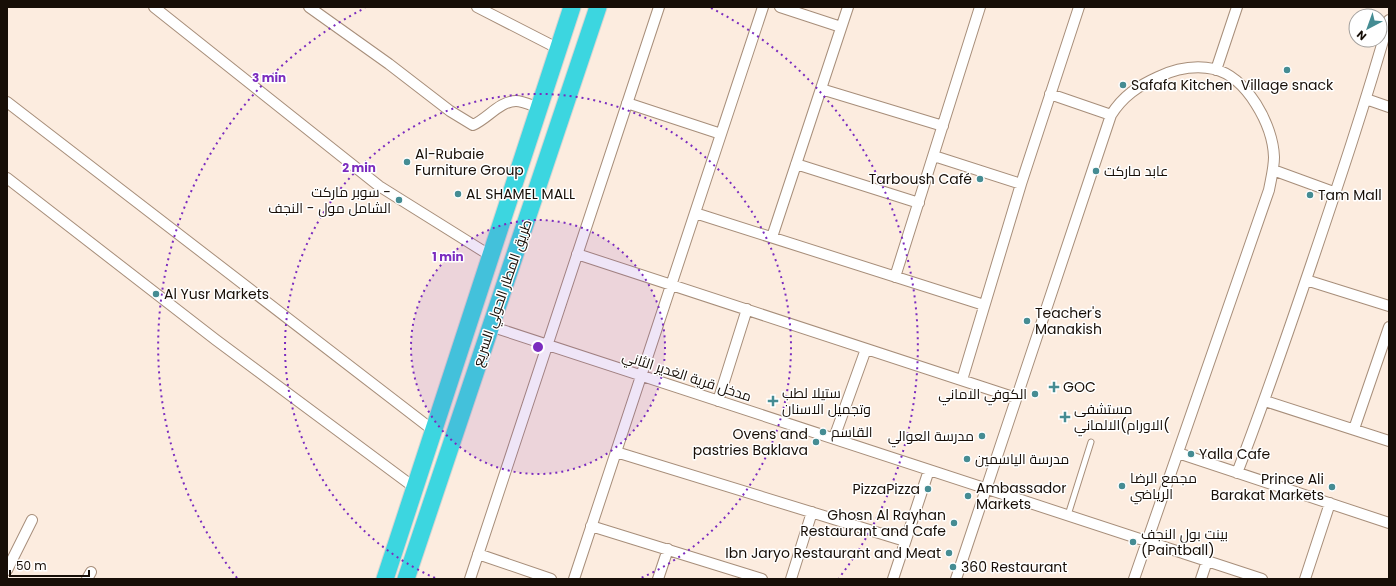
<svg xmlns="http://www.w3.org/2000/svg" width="1396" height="586" font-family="Poppins,Cairo,sans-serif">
<rect width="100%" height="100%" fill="#fcecdf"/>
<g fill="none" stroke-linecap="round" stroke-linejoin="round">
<defs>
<path id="service" d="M1068,515l23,-73"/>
<path id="minor" d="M154,7l225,179 112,70
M309,7l80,57 61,47 23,14c14,-6 27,-24 43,-24 7,0 17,5 24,7
M477,7l82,42
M780,7l61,20
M1216,70l21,-63
M821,89l122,37
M1050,94l61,21
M1366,99l23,8
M7,102l427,329
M627,103l94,31
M934,156l87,28
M796,164l123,39
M1273,170l63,23
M7,178l209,162 199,148
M695,213l289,92
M772,237l76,-230
M577,254l439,144
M895,277l85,-270
M1306,280l83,26
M490,326l772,253
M962,380l59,-196 58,-177
M718,401l29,-92
M1265,401l124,40
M1354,429l35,-102
M834,438l32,-89
M616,452l289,89
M1178,453l211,70
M1237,473c27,-70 51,-140 75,-211 27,-80 54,-160 77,-242
M591,526l171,53
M478,554l73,25
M7,570l25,-50
M87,579l4,-7
M470,579l189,-572
M574,579l189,-572
M658,579l10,-30
M791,579l21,-67
M893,579l36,-109
M956,579l155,-464c12,-19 27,-29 47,-38 17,-8 37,-12 56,-8 33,8 59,56 60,88 0,11 -3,22 -5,33l-135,389
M1201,579l6,-18
M1305,579l25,-76"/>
<path id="trunk" d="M385,579l187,-572
M406,579l192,-572"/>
</defs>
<use href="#service" stroke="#a78e7a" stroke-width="7"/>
<use href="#minor" stroke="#a78e7a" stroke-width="12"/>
<use href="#trunk" stroke="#d5d4d2" stroke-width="19"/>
<use href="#service" stroke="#fff" stroke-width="5"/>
<use href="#minor" stroke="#fff" stroke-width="10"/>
<use href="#trunk" stroke="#3cd6e0" stroke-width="17"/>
</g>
<circle cx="538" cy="347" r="127" fill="#7b2cbf" fill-opacity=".12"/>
<g fill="none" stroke="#7b2cbf" stroke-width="2" stroke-dasharray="2 4">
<circle cx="538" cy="347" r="127"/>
<path d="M435 578A253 253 0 1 1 641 578"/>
<path d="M237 578A380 380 0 0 1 365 8M711 8A380 380 0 0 1 839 578"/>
</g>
<g fill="#458c93" stroke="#fff" stroke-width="1.5">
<circle cx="1287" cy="70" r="4"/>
<circle cx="1123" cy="85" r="4"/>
<circle cx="407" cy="162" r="4"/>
<circle cx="1096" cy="171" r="4"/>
<circle cx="980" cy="179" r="4"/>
<circle cx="458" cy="194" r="4"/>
<circle cx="1310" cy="195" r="4"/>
<circle cx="399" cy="200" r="4"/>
<circle cx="156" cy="294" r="4"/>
<circle cx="1027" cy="321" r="4"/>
<path d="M1052 381h4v4h4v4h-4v4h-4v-4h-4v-4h4z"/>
<circle cx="1035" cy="394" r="4"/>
<path d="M771 395h4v4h4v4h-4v4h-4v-4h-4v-4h4z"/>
<path d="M1063 411h4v4h4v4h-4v4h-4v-4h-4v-4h4z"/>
<circle cx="823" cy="432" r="4"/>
<circle cx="982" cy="436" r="4"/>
<circle cx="816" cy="442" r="4"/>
<circle cx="1191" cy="454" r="4"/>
<circle cx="967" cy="459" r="4"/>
<circle cx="1122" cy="486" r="4"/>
<circle cx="1332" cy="487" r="4"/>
<circle cx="928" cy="489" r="4"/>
<circle cx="968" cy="496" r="4"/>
<circle cx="954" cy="523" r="4"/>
<circle cx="1133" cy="542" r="4"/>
<circle cx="949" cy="553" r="4"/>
<circle cx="953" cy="567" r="4"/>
</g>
<g text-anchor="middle" stroke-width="3" stroke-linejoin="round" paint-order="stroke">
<g font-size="14" fill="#170e07" stroke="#fff" text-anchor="start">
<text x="1131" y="90">Safafa Kitchen</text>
<text x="1287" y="90" text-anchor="middle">Village snack</text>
<text x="415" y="159">Al-Rubaie<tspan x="415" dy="16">Furniture Group</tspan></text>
<text x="1104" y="176">عابد ماركت</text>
<text x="972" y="184" text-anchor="end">Tarboush Café</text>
<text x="391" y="197" text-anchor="end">سوبر ماركت -<tspan x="391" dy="16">الشامل مول - النجف</tspan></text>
<text x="466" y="199">AL SHAMEL MALL</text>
<text x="1318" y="200">Tam Mall</text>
<text x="164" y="299">Al Yusr Markets</text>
<text x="1035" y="318">Teacher's<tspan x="1035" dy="16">Manakish</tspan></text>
<text x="1063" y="392">GOC</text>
<text x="782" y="398">ستيلا لطب<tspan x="782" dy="16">وتجميل الاسنان</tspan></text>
<text x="1027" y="399" text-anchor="end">الكوفي الاماني</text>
<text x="1074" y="414">مستشفى<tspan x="1074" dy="16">الاورام)الالماني(</tspan></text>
<text x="831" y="437">القاسم</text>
<text x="808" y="439" text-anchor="end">Ovens and<tspan x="808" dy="16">pastries Baklava</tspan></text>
<text x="974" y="441" text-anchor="end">مدرسة العوالي</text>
<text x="1199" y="459">Yalla Cafe</text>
<text x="975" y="464">مدرسة الياسمين</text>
<text x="1130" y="483">مجمع الرضا<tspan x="1130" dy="16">الرياضي</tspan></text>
<text x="1324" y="484" text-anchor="end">Prince Ali<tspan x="1324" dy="16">Barakat Markets</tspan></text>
<text x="976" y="493">Ambassador<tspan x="976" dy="16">Markets</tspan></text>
<text x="920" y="494" text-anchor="end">PizzaPizza</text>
<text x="946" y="520" text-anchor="end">Ghosn Al Rayhan<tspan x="946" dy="16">Restaurant and Cafe</tspan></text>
<text x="1141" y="539">بينت بول النجف<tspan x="1141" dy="16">(Paintball)</tspan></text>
<text x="941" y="558" text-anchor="end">Ibn Jaryo Restaurant and Meat</text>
<text x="961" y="572">360 Restaurant</text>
</g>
<g font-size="14" fill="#170e07" stroke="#fff">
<text transform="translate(502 293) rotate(-71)" y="5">طريق المطار الحولي السريع</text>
<text transform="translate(687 376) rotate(18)" y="5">مدخل قرية الغدير الثاني</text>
</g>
</g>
<circle cx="538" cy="347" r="6" fill="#7b2cbf" stroke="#fff" stroke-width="2"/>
<g font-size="12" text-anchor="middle" font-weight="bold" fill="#7b2cbf" stroke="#fff" stroke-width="3" stroke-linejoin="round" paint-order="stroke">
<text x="269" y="82">3 min</text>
<text x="359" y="172">2 min</text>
<text x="448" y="261">1 min</text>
</g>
<rect width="1396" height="586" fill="none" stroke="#170e07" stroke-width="16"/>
<g transform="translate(1368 28) rotate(221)"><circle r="19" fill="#ffffff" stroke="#a29f9c"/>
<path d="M0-3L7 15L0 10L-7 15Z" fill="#458c93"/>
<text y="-6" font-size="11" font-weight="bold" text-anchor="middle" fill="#170e07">N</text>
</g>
<path d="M10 570v6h79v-6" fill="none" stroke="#170e07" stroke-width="2"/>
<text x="16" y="570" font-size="12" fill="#170e07" stroke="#ffffff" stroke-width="3" paint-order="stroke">50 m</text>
</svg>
